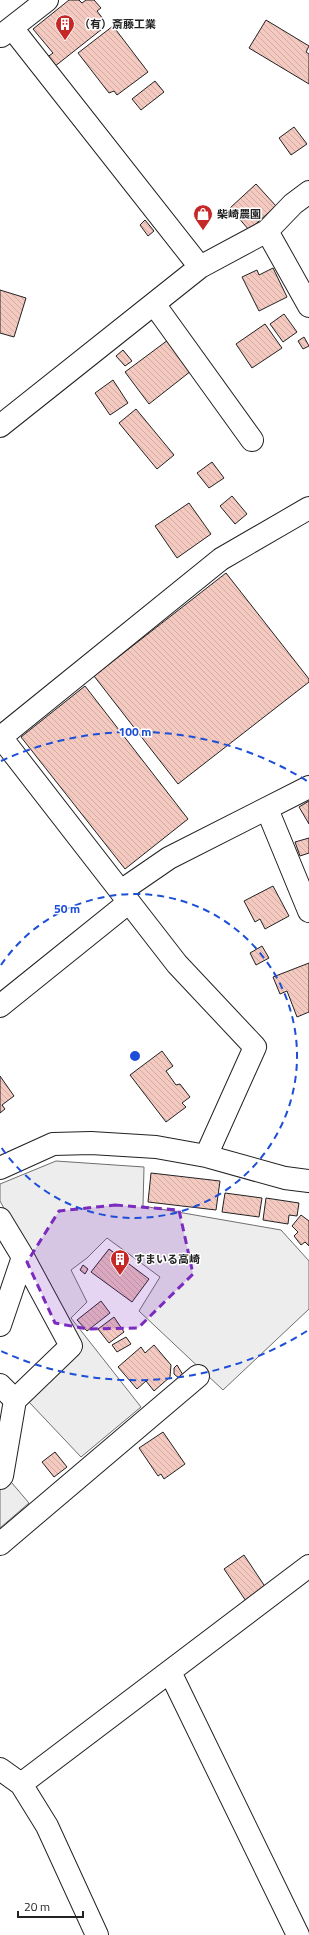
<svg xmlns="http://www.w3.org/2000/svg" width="309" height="1935" font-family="'Titillium Web','Noto Sans JP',sans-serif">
<defs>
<pattern id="building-back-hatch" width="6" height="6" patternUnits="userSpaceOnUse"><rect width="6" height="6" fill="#f3c9c0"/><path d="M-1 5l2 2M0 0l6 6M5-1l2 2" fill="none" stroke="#d0aca5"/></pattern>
</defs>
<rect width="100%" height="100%" fill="#fff"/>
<path fill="#ededed" stroke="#6f6f6f" d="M56,1161l88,6 -1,39 138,24 28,31v48l-86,81 -84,-79 21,-34 -53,-39 -20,20 -16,12 16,32 -16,16 70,89 -60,50 -52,-55 53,-53 -82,-148v-17z
M0,1469l29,34 -29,25z"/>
<path fill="url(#building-back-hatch)" stroke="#222" d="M69,0h10l3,3 4,-3h8l7,8 -4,3 6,8 -6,5 5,5 -48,38 -8,-9 7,-5 -20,-24z
M266,20l43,26 -3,6 3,2v30l-60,-36z
M113,26l35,46 -31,23 -3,-4 -5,2 -31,-40z
M155,81l9,11 -23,18 -9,-11z
M294,127l13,17 -16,11 -12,-17z
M256,184l20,22 -27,24 -19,-22z
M145,220l9,11 -6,5 -8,-11z
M273,268l14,29 -28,14 -17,-34 15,-7 2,5z
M0,290l26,8 -12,39 -14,-4z
M284,314l13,18 -14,10 -13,-18z
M265,324l17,24 -30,20 -16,-24z
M304,337l5,9 -6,3 -5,-8z
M168,340l23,31 -42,33 -24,-32z
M123,350l9,11 -7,5 -9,-10z
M113,380l15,23 -18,12 -15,-22z
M136,409l38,46 -17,14 -38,-46z
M212,462l12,16 -15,10 -12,-15z
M232,496l15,18 -12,10 -15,-18z
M189,503l22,31 -34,24 -22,-32z
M226,573l83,106v3l-131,102 -84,-108z
M85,686l103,133 -63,50 -104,-132z
M309,801v23l-10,-17z
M309,838v15l-9,3 -5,-14z
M273,886l16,30 -24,13 -5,-10 -5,3 -11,-21z
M262,946l7,12 -13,7 -6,-12z
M309,963v49l-12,5 -10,-26 -7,3 -7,-17z
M162,1051l11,15 -7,5 10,14 4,-1 10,13 -8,6 4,4 -20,15 -36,-47z
M0,1076l14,20 -12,9 3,4 -5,4z
M151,1173l69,8 -4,29 -68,-8z
M225,1193l37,5 -3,19 -37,-5z
M266,1198l33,5 -2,13 -8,-1 -1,9 -25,-4z
M301,1215l8,6v25l-4,-4 -4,3 -7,-9 4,-4 -6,-6z
M109,1249l40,30 -17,23 -41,-30z
M83,1265l5,4 -3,5 -5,-4z
M101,1301l9,12 -23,18 -10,-11z
M114,1317l10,15 -15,11 -11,-14z
M126,1337l5,7 -14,8 -5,-7z
M154,1345l17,20 -1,12 -16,14 -8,-10 -9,8 -19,-22 23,-20 4,6z
M177,1365l6,10 -3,4 -6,-5v-6z
M163,1432l22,32 -21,15 -3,-5 -3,2 -19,-28z
M55,1452l12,15 -13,10 -12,-15z
M244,1555l22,33 -20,13 -22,-32z"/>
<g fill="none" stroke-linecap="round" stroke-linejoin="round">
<defs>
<path id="minor" d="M12,28l188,239
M1,36l46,-36
M267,231l42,75
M154,304l98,136
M0,426l200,-159 67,-36 26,-27 16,-12
M0,736l177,228 78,83 -49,109
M1,737l220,-178 88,-51
M267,809l42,102
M121,891l48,-33 140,-71
M0,1006l128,-103
M0,1168l53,-24 38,-1 65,4 50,9 79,22 24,3
M0,1219l23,38 48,89 -56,54 -13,76 -2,2
M0,1325l23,-68
M0,1385l15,15
M0,1544l198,-168
M170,1672l128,263
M0,1769l21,15 26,42 50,109
M21,1784l288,-218"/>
</defs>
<use href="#minor" stroke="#222" stroke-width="24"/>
<use href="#minor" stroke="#fff" stroke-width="22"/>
</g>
<path fill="#7b2cbf" fill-opacity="0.2" stroke="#7b2cbf" stroke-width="3" stroke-dasharray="8 5" stroke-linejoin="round" d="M115,1205l64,5 14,64 -55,54 -50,1 -33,-6 -28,-61 32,-51z"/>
<g fill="none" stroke="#1d4ed8" stroke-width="2" stroke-dasharray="7 5">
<path d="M1 965A162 162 0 1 1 1 1147"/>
<path d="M307 1331A324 324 0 0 1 1 1351M1 761A324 324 0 0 1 307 781"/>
</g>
<defs>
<symbol id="building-pin" viewBox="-11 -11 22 30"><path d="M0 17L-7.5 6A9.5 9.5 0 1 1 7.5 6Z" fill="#c62828" stroke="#fff"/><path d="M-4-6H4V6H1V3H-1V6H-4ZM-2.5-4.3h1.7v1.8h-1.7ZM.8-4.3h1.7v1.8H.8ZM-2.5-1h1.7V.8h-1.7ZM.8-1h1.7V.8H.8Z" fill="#fff"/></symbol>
<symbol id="shop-pin" viewBox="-11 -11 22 30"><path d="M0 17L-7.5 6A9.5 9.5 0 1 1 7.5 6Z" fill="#c62828" stroke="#fff"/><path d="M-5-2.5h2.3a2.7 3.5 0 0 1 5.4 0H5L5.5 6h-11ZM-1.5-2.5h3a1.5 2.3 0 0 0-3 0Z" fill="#fff"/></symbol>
</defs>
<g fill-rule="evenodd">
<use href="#building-pin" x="54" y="13" width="22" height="30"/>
<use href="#shop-pin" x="192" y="203" width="22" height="30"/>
<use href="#building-pin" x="109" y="1248" width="22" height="30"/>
</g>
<g text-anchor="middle" stroke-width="3" stroke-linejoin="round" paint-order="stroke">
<g font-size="11" font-weight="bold" fill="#222" stroke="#fff" text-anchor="start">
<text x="79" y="28">（有）斎藤工業</text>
<text x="217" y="218">柴崎農園</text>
<text x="134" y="1263">すまいる高崎</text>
</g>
</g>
<circle cx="135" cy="1056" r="6" fill="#1d4ed8" stroke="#fff" stroke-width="2"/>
<g font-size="12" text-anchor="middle" font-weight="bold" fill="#1d4ed8" stroke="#fff" stroke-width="3" stroke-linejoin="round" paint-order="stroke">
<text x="135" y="736">100 m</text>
<text x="67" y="913">50 m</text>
</g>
<path d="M18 1911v6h65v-6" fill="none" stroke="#222222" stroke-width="2"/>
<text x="24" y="1911" font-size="12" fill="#222222" stroke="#ffffff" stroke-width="3" paint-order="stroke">20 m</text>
</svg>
